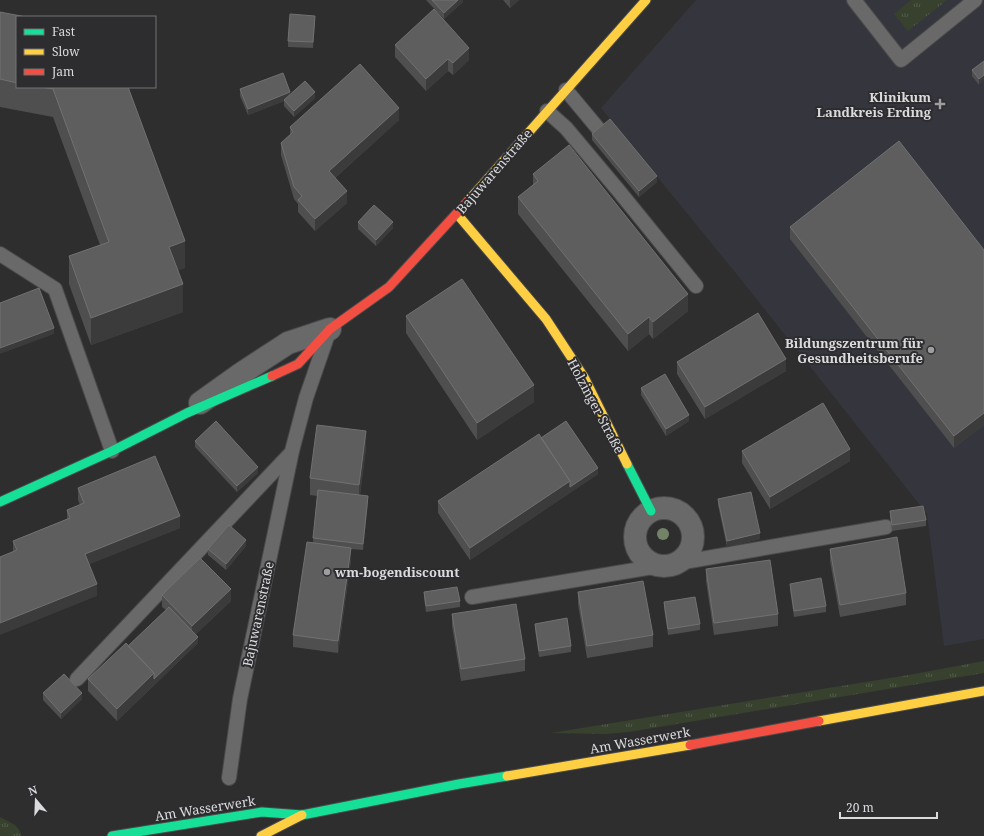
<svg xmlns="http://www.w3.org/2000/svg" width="984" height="836" font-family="'Noto Serif',serif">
<defs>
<pattern id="grass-tufts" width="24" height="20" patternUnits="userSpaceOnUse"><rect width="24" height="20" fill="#37412e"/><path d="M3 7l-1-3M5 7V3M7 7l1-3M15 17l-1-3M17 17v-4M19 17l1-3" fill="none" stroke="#535c4c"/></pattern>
</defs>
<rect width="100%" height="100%" fill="#2e2e2f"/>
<path fill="#35353d" d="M696,0h288v639l-40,7 -17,-132 -184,-232 -142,-174z"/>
<path fill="url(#grass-tufts)" d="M911,0h36l-39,31 -14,-17z
M984,661v12l-355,59 -24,2 -54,-1 358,-58z
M0,817c8,5 21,8 21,19h-21z"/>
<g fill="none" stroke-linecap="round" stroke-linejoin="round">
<defs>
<path id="lane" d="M854,0l47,60 74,-60
M566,90l35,42
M547,111l19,17 52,62 78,96
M0,254l55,35 57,162
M678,563l208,-36
M472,597l187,-31
M77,679l215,-227
M229,778l11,-79 52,-248 14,-53 21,-61"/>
<path id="street" d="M200,403l42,-30 46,-30 42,-14
M635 537a29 29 0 1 1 58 0a29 29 0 1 1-58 0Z"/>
<path id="fast" d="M627,464l24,47
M0,502l112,-51 75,-38 85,-37
M112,836l150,-24 40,3 157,-31 48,-8"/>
<path id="slow" d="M468,201l178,-201
M457,214l89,105 38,58 43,87
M819,721l165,-30
M507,776l183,-31
M261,836l41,-21"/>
<path id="jam" d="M272,376l26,-12 32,-35 59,-42 79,-86
M690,745l129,-24"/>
</defs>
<use href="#lane" stroke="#4a4a4b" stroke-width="16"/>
<use href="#street" stroke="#4a4a4b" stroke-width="24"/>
<use href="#fast" stroke="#4a4a4b" stroke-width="11"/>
<use href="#slow" stroke="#4a4a4b" stroke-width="11"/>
<use href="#jam" stroke="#4a4a4b" stroke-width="11"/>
<use href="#lane" stroke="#686968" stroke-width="14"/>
<use href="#street" stroke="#686968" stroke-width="22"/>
<use href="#fast" stroke="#16e098" stroke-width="9"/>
<use href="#slow" stroke="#ffcf43" stroke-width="9"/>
<use href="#jam" stroke="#f24e42" stroke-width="9"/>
</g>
<circle fill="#738367" cx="663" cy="534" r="6"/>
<path fill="#4f4f50" d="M426,0h37v2l-19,17z
M503,0h16l-9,8z
M0,12l17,5v70h111l57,181 -7,2 5,42 -92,33 -22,-61v-28l31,-11 -47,-128 -53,-10z
M315,22l-2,26 -25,-1v-6z
M395,45l74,15 -16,15 -5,-4 -22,20 -31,-34z
M984,61l-5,24 -7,-9v-6z
M240,89l50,5 25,4 -21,19 -10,-11v-5l-36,14 -8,-19z
M399,120l-64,58 12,25 -32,28 -17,-19v-8l-4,-5 -13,-44v-12l9,-8v-8z
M592,134l65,48 -18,15 -47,-57z
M533,174l155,137 -35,28 -4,-5 -21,17 -110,-137v-17l15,-12z
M358,222l35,6 -17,18 -18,-17z
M790,227l194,23v175l-30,23 -164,-209z
M406,316l128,86 -57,38 -71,-107z
M677,362l109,9 -81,48 -28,-45z
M641,388l48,33 -23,15 -25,-41z
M541,438l57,36 -128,86 -32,-47v-12z
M195,441l63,32 -21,19 -42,-45z
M366,448l-6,47 8,7 -5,48 -12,-1v11l-13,93 -45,-6v-12l20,-93 4,-46 -7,-1v-17z
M742,451l108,10 -80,48 -28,-46z
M78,488l102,40 -91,36 8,32 -84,-45v-10l54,-22v-9l13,-5 -2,-5z
M718,499l42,40 -33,8 -9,-42z
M890,511l36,9v6l-34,5 -2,-14z
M246,546l-20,24 -18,-15v-6z
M830,549l76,44v12l-66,12 -10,-56z
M706,569l72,45v12l-64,9 -8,-54z
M790,584l36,22v6l-32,5 -4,-27z
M424,592l36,9v6l-34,5 -2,-14z
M578,592l75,43v12l-66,11 -9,-54z
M162,595l69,6 -36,34 3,8 -81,78 -29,-30v-12l40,-33 38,-36 -4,-3z
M664,602l36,22v6l-32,5 -4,-27z
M452,614l73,45v12l-64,10 -9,-55z
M535,624l36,22v6l-32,5 -4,-27z
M43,693l39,6 -21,20 -18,-19z"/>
<path fill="#3b3b3c" d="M458,0h5v2l-19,17v-6z
M510,0h9l-9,8z
M469,48v12l-16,15v-12z
M448,59v12l-22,20v-12z
M984,75v6l-5,4v-6z
M290,92v7l-6,1v1l-36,14v-6z
M315,92v6l-21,19v-6z
M399,108v12l-70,63v-12z
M657,176v6l-18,15v-6z
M347,191v12l-32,28v-12z
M393,222v6l-17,18v-6z
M185,241v27l-16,6v-27z
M183,284v28l-92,33v-27z
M688,294v17l-35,28v-17z
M649,317v17l-21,17v-17z
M54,328v6l-54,20v-6z
M786,359v12l-81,48v-12z
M534,385v17l-57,38v-17z
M984,413v12l-30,23v-12z
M689,415v6l-23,15v-7z
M366,431v17l-7,54v-17z
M850,449v12l-80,48v-12z
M258,467v6l-21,19v-6z
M598,468v6l-128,86v-12l100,-67z
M368,496v6l-5,48v-6z
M180,516v12l-95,38v-12z
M760,533v6l-33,8v-6z
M246,540v6l-20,24v-6z
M351,548v12l-13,93v-12z
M97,584v12l-97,39v-12z
M231,589v12l-39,37v-12z
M198,637v6l-81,78v-12l37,-36z
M82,693v6l-21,20v-6z"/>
<path fill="#5e5e5f" stroke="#717173" d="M432,0h26l-14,13z
M434,9l35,39 -16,15 -5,-4 -22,20 -31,-34z
M0,12l26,5h-9v66l-17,-4z
M290,14l25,2 -2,26 -25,-1z
M984,61v14l-5,4 -7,-9z
M360,64l39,44 -70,63 18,20 -32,28 -17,-19 4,-4 -8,-9 -13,-44 12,-11 -3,-5z
M283,73l7,19 -42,17 -8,-20z
M305,81l10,11 -21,19 -10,-11z
M40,87h88l57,154 -16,6 14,37 -92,34 -22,-62 40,-14 -56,-153z
M610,119l47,57 -18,15 -47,-57z
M899,141l85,109v163l-30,23 -164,-209z
M569,145l119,149 -35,28 -4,-5 -21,17 -110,-137 20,-16 -5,-7z
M374,205l19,17 -17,18 -18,-18z
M462,279l72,106 -57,38 -71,-107z
M39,288l15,40 -54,20v-45z
M758,313l28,46 -81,48 -28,-45z
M665,374l24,41 -23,14 -25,-41z
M823,403l27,46 -80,48 -28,-46z
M216,421l42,46 -21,19 -42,-45z
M566,421l32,47 -28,19v-6l-29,-43z
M317,425l49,6 -7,54 -49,-7z
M539,434l31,47 -100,67 -32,-47z
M155,456l25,60 -95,38 12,30 -97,39v-66l17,-7 -4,-9 57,-23 -3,-8 17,-7 -6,-15z
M318,490l50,6 -5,48 -50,-6z
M751,492l9,41 -33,8 -9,-42z
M923,506l3,14 -34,5 -2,-14z
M229,525l17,15 -20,24 -18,-15z
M897,537l9,56 -66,12 -10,-56z
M307,542l44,6 -13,93 -45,-6z
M200,558l31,31 -39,37 -30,-31z
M770,560l8,54 -64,9 -8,-54z
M821,578l5,28 -32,5 -4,-27z
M643,581l10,54 -66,11 -9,-54z
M457,587l3,14 -34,5 -2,-14z
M695,597l5,27 -32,5 -4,-27z
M516,604l9,55 -64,10 -9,-55z
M169,607l29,30 -44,42v-6l-26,-27z
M567,618l4,28 -32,5 -4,-27z
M126,643l28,30 -37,36 -29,-30z
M64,674l18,19 -21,20 -18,-20z"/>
<g fill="#9e9ea0" stroke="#2d2d30" stroke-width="1.5">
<path d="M938 98h4v4h4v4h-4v4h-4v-4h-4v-4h4z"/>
<circle cx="931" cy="350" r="4"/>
<circle cx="327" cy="572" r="4"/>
</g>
<g text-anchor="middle" stroke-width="4" stroke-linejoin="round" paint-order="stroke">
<g font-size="13" font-weight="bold" fill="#dbdbdd" stroke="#2d2d30" text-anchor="end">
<text x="931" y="102">Klinikum<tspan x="931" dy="15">Landkreis Erding</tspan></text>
<text x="923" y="348">Bildungszentrum für<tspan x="923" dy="15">Gesundheitsberufe</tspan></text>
<text x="335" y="577" text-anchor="start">wm-bogendiscount</text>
</g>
<g font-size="13" fill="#dbdbdd" stroke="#2d2d30">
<text transform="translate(494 171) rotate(-49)" y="5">Bajuwarenstraße</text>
<text transform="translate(596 406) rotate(62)" y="5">Holzinger Straße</text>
<text transform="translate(258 614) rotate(-78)" y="5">Bajuwarenstraße</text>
<text transform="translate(640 740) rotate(-10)" y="5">Am Wasserwerk</text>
<text transform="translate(205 808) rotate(-9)" y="5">Am Wasserwerk</text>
</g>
</g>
<rect x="16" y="16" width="140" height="72" fill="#2d2d30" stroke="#737375"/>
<rect x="24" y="29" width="20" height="6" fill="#16e098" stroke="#737375"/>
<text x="52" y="36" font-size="12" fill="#dbdbdd">Fast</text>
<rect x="24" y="49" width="20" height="6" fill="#ffcf43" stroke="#737375"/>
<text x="52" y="56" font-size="12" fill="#dbdbdd">Slow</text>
<rect x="24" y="69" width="20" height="6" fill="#f24e42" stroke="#737375"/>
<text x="52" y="76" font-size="12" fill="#dbdbdd">Jam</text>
<g transform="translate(36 800) rotate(341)" stroke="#2d2d30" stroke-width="3" paint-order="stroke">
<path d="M0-3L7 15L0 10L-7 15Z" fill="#dbdbdd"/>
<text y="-6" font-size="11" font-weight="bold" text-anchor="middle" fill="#dbdbdd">N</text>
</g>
<path d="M840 812v6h97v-6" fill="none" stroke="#dbdbdd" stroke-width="2"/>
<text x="846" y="812" font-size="12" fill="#dbdbdd" stroke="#2d2d30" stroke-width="3" paint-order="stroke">20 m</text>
</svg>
